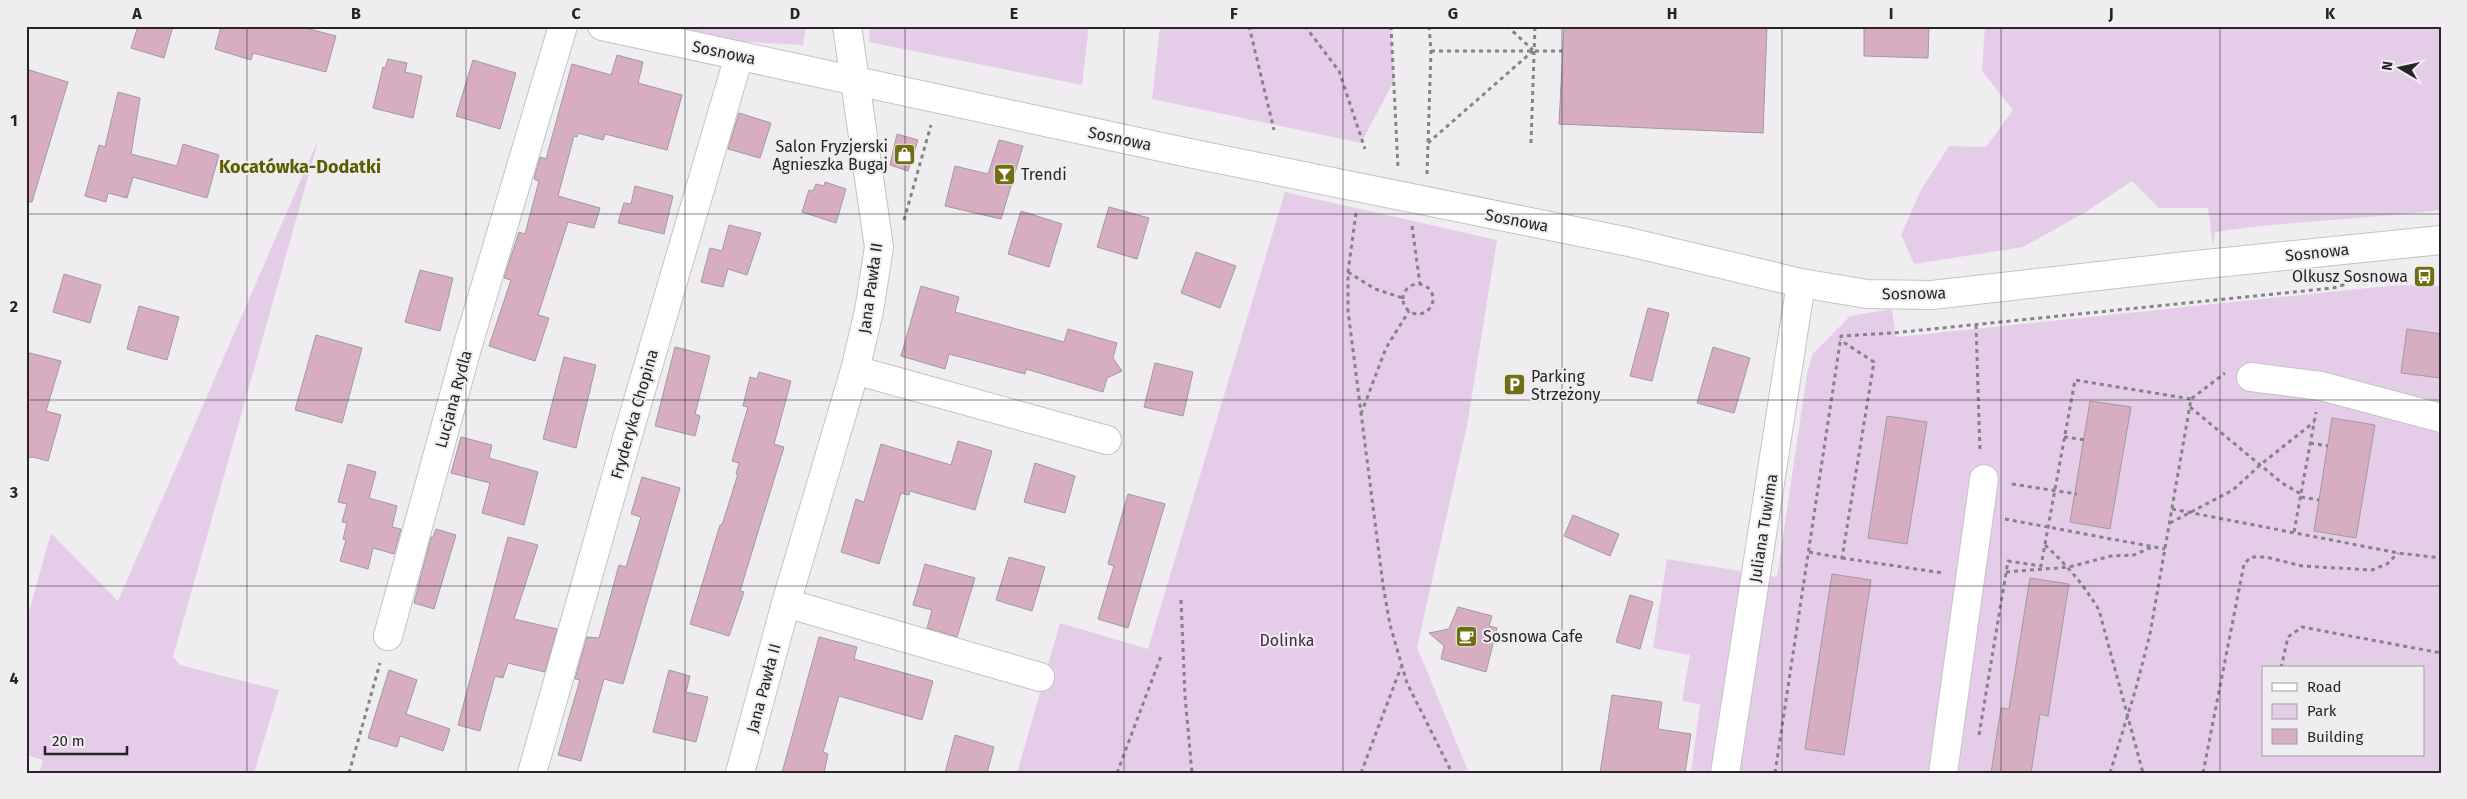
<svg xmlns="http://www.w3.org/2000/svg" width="2467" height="799" font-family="'Fira Sans',sans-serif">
<rect width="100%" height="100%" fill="#efedf0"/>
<path fill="#e5cde9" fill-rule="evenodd" d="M675,26h131l-3,19 -71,-4z
M870,26h219l-7,59 -213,-43z
M1160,26h231l3,55 -33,62 -209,-44z
M1985,26h456v184c-75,9 -151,11 -226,22l-2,14 -5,-38h-49l-27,-27 -48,32 -61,34 -109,17 -13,-29 20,-45 28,-44 37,1 27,-37 -31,-39z
M319,138l-146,519 7,8 99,25 -25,83h-215l4,-13 -17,-5v-133l25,-89 67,68z
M1285,192l212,48 -30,186 -50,221 52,126h-452l43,-150 88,26z
M2397,285l44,1v487h-750l9,-69 -18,-3 8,-46 -37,-7 14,-89 110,18 30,-203 5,-19 38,-39 42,-7 4,28zM2263,668h160v87h-160z"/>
<path fill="#d6adc1" stroke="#9f9b9c" d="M138,26h35l-9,32 -33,-10z
M221,26h77l38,10 -10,36 -73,-19 -2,7 -36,-11z
M1564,26h203l-4,107 -204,-9z
M1864,26h65l-1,32 -64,-2z
M617,55l26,7 -5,21 44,12 -15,55 -62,-16 -2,6 -25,-7 -1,4 -3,-1 -16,60 42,12 -6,20 -26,-6 -30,93 11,3 -14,43 -46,-15 22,-66 -7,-2 15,-46 6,2 14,-53 -5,-2 6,-22 6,2 26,-95 39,11z
M388,59l19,4 -2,9 17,4 -9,42 -40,-10 10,-41 2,1z
M473,60l43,13 -16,56 -44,-13z
M26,69l42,13 -36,120h-6z
M118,92l22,6 -9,56 46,12 6,-22 36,11 -12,43 -74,-21 -6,21 -19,-5 -2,9 -21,-6 14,-51 6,2z
M739,113l32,10 -11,35 -32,-9z
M897,134l21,6 -10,31 -18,-6z
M999,140l24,6 -22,73 -56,-13 10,-40 33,8z
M825,182l21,7 -10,34 -34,-11 7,-22 4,1 3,-7 8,2z
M635,186l38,10 -9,38 -46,-11 6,-20 7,1z
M1109,207l40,11 -12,41 -40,-12z
M1021,211l41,13 -13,43 -41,-13z
M729,225l32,8 -14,42 -19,-6 -5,18 -22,-5 9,-34 12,3z
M1196,252l40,14 -16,42 -39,-15z
M420,270l33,8 -13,53 -35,-9z
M64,274l37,11 -11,38 -37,-11z
M921,286l38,11 -4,15 109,30 4,-13 49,14 -4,15 9,13 -15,7 -4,14 -77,-23 -1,5 -76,-20 -4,15 -44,-13z
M139,306l40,11 -12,43 -40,-11z
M1648,308l21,5 -17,68 -22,-5z
M2407,329l34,5v44l-40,-5z
M316,335l46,13 -20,75 -47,-13z
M675,347l35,9 -15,58 5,2 -5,20 -40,-10z
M1713,347l37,11 -16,55 -37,-10z
M26,352l35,9 -15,50 15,4 -13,46 -15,-4 -7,1z
M564,357l32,8 -20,83 -33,-9z
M1155,363l38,9 -10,44 -39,-9z
M759,372l32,9 -17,63 10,3 -44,144 4,1 -15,44 -39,-12 30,-99h2l16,-51h-2l3,-11 -7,-2 16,-54 -5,-1 7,-29 7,2z
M2090,401l41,6 -21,122 -40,-7z
M1887,416l40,6 -20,122 -39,-6z
M2332,418l43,7 -19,113 -42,-7z
M461,437l31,8 -3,13 49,14 -14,53 -42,-12 8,-30 -39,-10z
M958,441l34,10 -17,59 -65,-19 -1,4 -8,-2 -22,71 -38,-12 15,-53 8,3 17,-58 70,21z
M1035,463l40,13 -10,37 -41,-11z
M348,464l28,8 -7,26 28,8 -5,21 9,2 -7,25 -21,-6 -5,21 -28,-8 6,-21 -3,-1 4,-16 -5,-1 5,-18 -9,-2z
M642,477l38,11 -57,196 -19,-5 -23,82 -23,-6 22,-75 -5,-1 12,-42 12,1 20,-73 7,2 15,-50 -10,-3z
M1128,494l37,10 -37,124 -30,-9 16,-53 -6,-2z
M1573,515l46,19 -9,22 -46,-20z
M436,529l20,6 -22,74 -20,-6 17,-66h2z
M508,537l30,8 -24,74 43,10 -12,43 -37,-9 -5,15 -8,-2 -15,55 -22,-6z
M1009,557l36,10 -13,44 -36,-11z
M925,564l50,14 -18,59 -30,-9 5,-18 -19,-5z
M1832,574l39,6 -27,175 -39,-6z
M2030,578l39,6 -21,132 -8,-2 -9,59h-40l10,-65 8,1z
M1630,595l23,7 -13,47 -24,-7z
M1458,607l34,9 -3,10 8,2 -11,44 -45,-13 3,-13 -15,-13 20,-4z
M819,637l38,10 -3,12 79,22 -11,39 -83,-24 -16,56 5,2 -4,19h-42z
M389,670l28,10 -11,34 44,15 -7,22 -43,-15 -3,11 -29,-9z
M669,670l21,6 -4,16 22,5 -12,45 -43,-10z
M1612,695l50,7 -4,27 33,5 -6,39h-85z
M955,735l39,12 -7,26h-42z"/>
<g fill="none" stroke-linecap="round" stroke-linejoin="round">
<defs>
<path id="minor" d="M602,26l587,127 440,89 172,41 66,11 65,1 254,-29 255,-26
M855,370l252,70
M2251,377l70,9 120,32
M786,603l254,74
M388,636l79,-288 96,-322
M532,773l98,-345 109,-372
M740,773l46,-170 69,-233 14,-59 10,-64 -32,-221
M1725,773l76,-490
M1943,773l41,-294"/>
</defs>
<use href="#minor" stroke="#c5c2c5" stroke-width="30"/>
<path stroke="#848385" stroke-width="3" stroke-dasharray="4 4" stroke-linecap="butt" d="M1249,26l25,104
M1305,26l34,45 26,78
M1391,26l7,142
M1507,26l26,24
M1431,51h131
M1428,143l106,-93
M1531,143l4,-117
M1427,174l4,-123 -2,-25
M1356,213l-8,59v39l35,274 7,40 17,58 45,90
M904,220l27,-95
M1412,226l8,58
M1348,272l27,17 28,9
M1403 299a15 15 0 1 1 30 0a15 15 0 1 1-30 0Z
M1976,325l4,127
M2190,407l92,76 19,11
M1361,414l25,-66 23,-37
M2064,437l22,3
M2310,443l18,3
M2012,484l65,10
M2301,497l18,3
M2172,509l226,44 43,5
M2005,519l160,30
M2170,523l63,-33 27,-25 54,-43
M2294,532l22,-120
M2045,545c22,20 39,40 54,65l44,163
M1809,552l33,6 32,-196 -34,-22
M1842,558l101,15
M2006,572l63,-5 42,-11 23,-1 18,-8
M1181,600l4,96 7,77
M2281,668l7,-31 14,-10 139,26
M1979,735l29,-174 33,5 34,-186 116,19
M349,773l31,-110
M1117,773l44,-117
M1361,773l40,-106
M1775,773l66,-437 52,-3 440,-45 10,-3 6,-8
M2110,773l26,-85 14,-54 41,-235 34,-26
M2203,773l41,-209 7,-7h15l36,9 70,4 15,-6 11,-11"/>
<use href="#minor" stroke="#fff" stroke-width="28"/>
</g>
<path fill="none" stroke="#262526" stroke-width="1" stroke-opacity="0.55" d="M247,26v747M466,26v747M685,26v747M905,26v747M1124,26v747M1343,26v747M1562,26v747M1782,26v747M2001,26v747M2220,26v747M26,214h2415M26,400h2415M26,586h2415"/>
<defs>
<symbol id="shop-square" viewBox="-11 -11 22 22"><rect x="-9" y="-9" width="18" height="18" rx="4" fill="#6f6f12" stroke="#efedf0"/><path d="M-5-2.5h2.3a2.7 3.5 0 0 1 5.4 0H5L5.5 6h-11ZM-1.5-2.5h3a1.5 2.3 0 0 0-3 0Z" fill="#fff"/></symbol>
<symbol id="bar-square" viewBox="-11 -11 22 22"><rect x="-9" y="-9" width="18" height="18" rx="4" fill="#6f6f12" stroke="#efedf0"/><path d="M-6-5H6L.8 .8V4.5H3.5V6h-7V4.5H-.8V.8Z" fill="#fff"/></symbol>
<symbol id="bus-square" viewBox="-11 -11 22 22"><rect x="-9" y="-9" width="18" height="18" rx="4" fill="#6f6f12" stroke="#efedf0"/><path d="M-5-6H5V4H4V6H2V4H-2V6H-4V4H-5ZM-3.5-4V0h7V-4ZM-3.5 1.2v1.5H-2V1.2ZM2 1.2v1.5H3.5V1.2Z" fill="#fff"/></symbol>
<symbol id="parking-square" viewBox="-11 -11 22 22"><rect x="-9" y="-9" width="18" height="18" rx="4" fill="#6f6f12" stroke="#efedf0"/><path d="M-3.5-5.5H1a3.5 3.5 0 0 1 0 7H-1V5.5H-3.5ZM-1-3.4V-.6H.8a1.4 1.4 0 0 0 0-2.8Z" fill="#fff"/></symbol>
<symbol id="cafe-square" viewBox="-11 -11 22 22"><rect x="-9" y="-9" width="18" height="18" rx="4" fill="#6f6f12" stroke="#efedf0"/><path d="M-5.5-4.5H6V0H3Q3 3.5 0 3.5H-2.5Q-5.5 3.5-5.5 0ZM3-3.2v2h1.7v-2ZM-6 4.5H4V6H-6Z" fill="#fff"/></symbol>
</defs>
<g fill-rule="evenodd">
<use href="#shop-square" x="892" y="142" width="25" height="25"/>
<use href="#bar-square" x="992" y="162" width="25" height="25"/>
<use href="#bus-square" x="2412" y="264" width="25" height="25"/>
<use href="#parking-square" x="1502" y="372" width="25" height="25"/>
<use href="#cafe-square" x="1454" y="624" width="25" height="25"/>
</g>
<g text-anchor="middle" stroke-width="4" stroke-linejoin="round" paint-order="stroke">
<g font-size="16" fill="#262526" stroke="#efedf0">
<text transform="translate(724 52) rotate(12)" y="6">Sosnowa</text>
<text transform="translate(1120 138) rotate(12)" y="6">Sosnowa</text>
<text transform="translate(1517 220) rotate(11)" y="6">Sosnowa</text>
<text transform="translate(2317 252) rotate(-6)" y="6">Sosnowa</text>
<text transform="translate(870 288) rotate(-82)" y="6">Jana Pawła II</text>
<text transform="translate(1914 293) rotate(-1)" y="6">Sosnowa</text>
<text transform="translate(453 399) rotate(-75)" y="6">Lucjana Rydla</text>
<text transform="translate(634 414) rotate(-74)" y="6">Fryderyka Chopina</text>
<text transform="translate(1763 528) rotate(-81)" y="6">Juliana Tuwima</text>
<text transform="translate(763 688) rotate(-75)" y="6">Jana Pawła II</text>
</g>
<g font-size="16" fill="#262526" stroke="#efedf0" text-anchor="start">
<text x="888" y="152" text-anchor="end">Salon Fryzjerski<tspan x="888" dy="18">Agnieszka Bugaj</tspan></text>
<text x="1021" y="180">Trendi</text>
<text x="2408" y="282" text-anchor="end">Olkusz Sosnowa</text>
<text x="1531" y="382">Parking<tspan x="1531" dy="18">Strzeżony</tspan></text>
<text x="1483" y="642">Sosnowa Cafe</text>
</g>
<g font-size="16" fill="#46224d" stroke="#efedf0">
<text x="1287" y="646">Dolinka</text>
</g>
<g font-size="18" font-weight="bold" fill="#5b5b00" stroke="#efedf0">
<text x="300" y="173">Kocatówka-Dodatki</text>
</g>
</g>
<rect width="2467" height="799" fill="none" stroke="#efedf0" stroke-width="55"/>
<rect x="2262" y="666" width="162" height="90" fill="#efedf0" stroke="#9f9d9f"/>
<rect x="2272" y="683" width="25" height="8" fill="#ffffff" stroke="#9f9d9f"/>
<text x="2307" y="692" font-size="15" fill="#262526">Road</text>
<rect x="2272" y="704" width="25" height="15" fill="#e5cde9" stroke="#9f9d9f"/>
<text x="2307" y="716" font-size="15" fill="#262526">Park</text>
<rect x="2272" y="729" width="25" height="15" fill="#d6adc1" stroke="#9f9d9f"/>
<text x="2307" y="742" font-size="15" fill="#262526">Building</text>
<g transform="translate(2400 68) rotate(279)" stroke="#efedf0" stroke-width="4" paint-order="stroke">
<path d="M0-4L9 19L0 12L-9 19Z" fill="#262526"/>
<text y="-8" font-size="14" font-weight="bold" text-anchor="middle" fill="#262526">N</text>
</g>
<path d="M45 746v8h82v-8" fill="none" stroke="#262526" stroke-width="2.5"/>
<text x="52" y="746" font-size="15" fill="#262526" stroke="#efedf0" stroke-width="4" paint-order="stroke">20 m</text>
<rect x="28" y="28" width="2412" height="744" fill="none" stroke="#262526" stroke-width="2"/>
<g font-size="16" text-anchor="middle" font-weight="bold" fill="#262526">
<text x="137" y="19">A</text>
<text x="356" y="19">B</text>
<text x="576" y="19">C</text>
<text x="795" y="19">D</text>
<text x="1014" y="19">E</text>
<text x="1234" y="19">F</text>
<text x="1453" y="19">G</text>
<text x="1672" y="19">H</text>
<text x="1891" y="19">I</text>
<text x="2111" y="19">J</text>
<text x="2330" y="19">K</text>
<text x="14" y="126">1</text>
<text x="14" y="312">2</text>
<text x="14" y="498">3</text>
<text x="14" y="684">4</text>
</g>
</svg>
